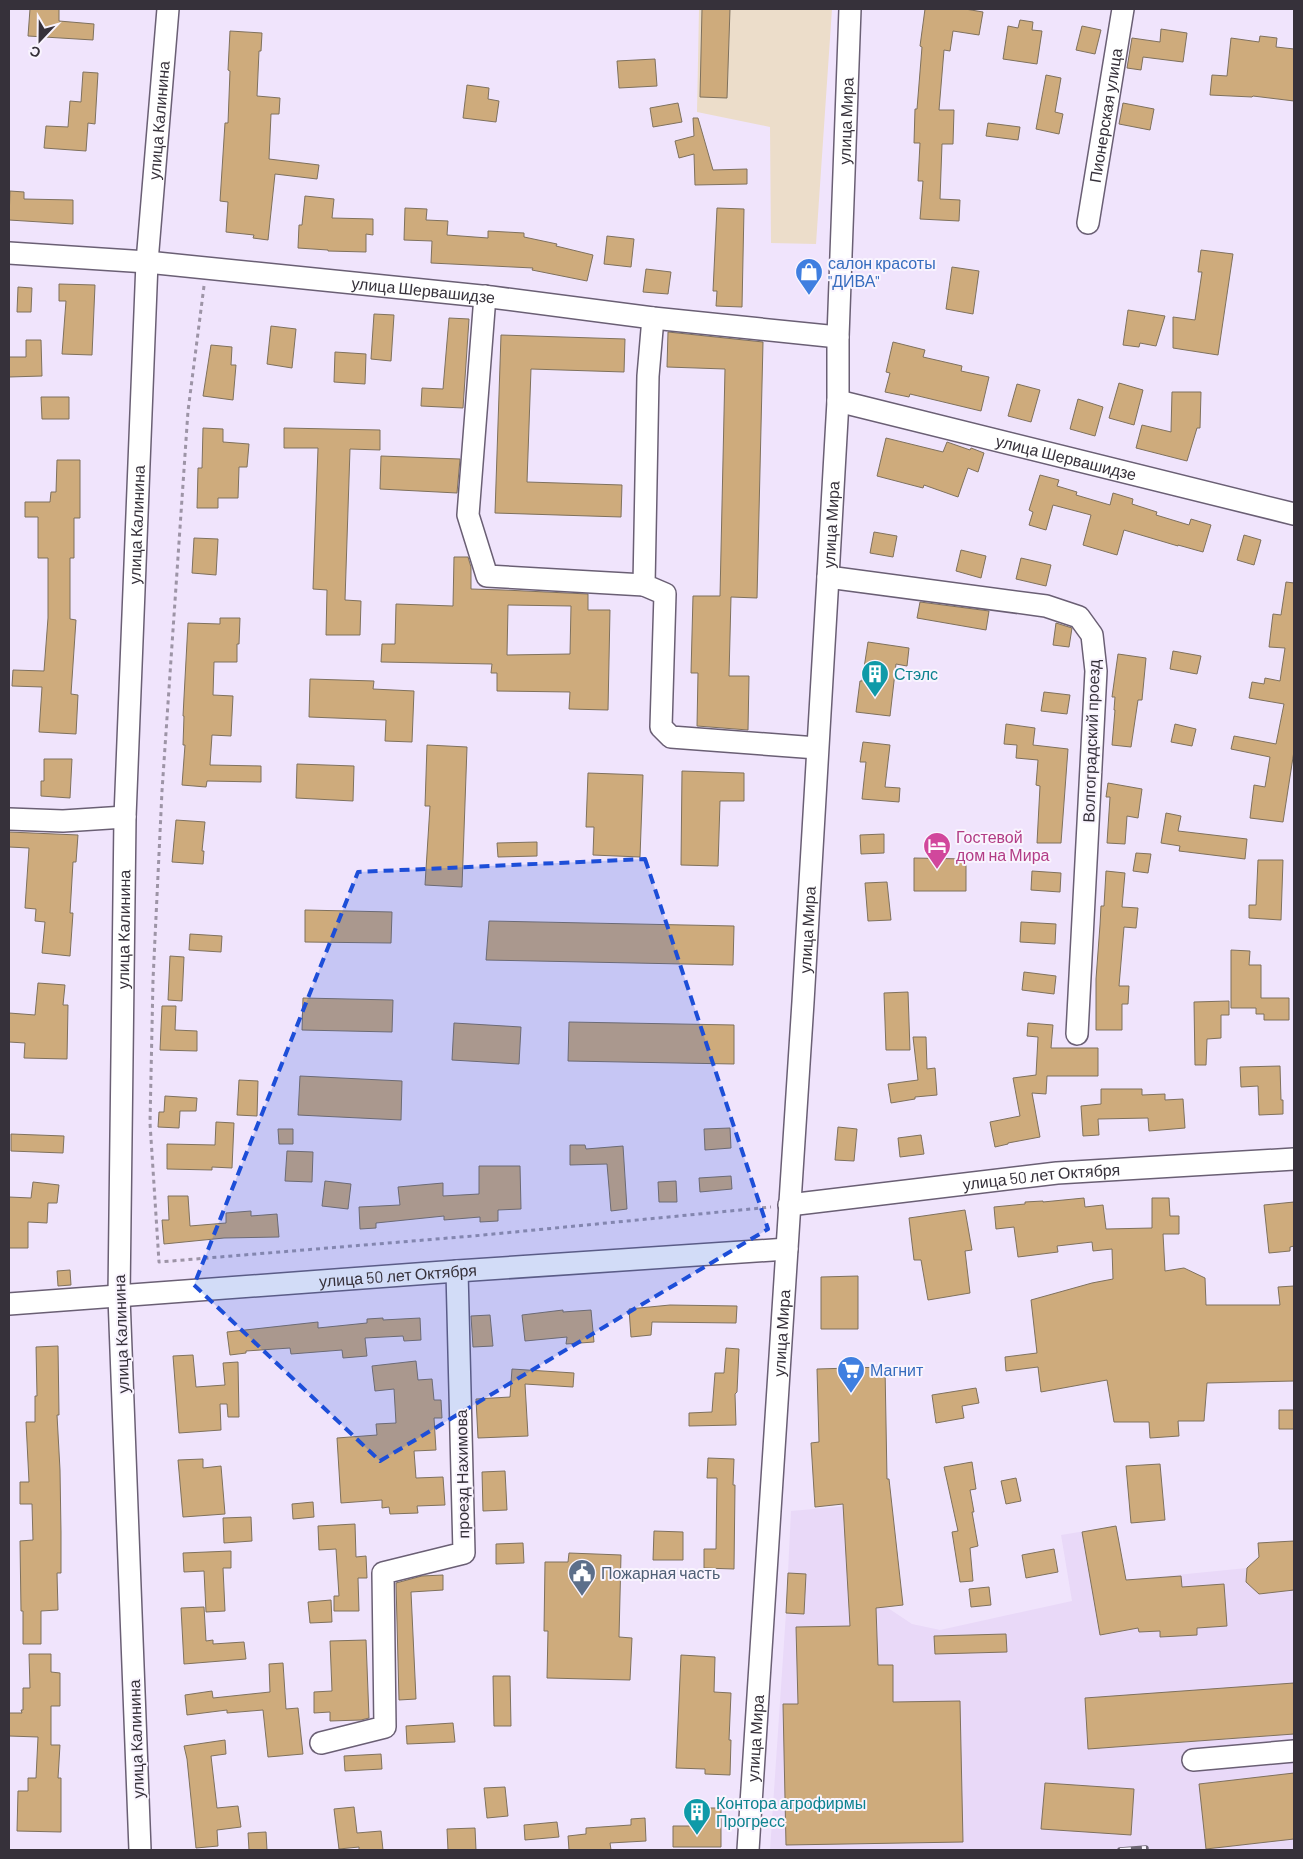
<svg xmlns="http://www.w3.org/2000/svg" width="1303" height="1859" font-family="Barlow,sans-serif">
<rect width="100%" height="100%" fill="#f0e4fc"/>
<path fill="#e9d9f8" d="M870,1504l6,96 36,24 28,6 132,-29 -11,-66 55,-9 10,54 121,-12 -1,14 13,12 35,-4v260h-524l16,-237 5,-102z"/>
<path fill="#ecddca" d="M699,9h133l-16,235 -45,-1 -1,-116 -73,-15z"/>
<path fill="#ceab7c" stroke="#7f715d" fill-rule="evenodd" d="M30,9h29v12l35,3 -1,16 -65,-4z
M702,9h28l-3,89 -27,-1z
M925,9h40l18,3 -4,23 -26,-4 -3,20 -6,-1 -5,60h15l-1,34h-11l-2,55 20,1 -1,21 -39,-2 3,-38h-5l2,-38h-6l1,-34h2l5,-62 -2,-1z
M1020,20l13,2 -1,8 10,1 -5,33 -34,-5 5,-33 10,2z
M1082,26l19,4 -6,24 -19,-4z
M1161,29l26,4 -4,29 -40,-5 -2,13 -14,-2 5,-30 28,4z
M230,31l32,2 -1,18h-2l-2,45 23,2 -1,16h-8l-2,45 50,6 -2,14 -42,-5 -7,66 -15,-2 1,-3 -28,-3 2,-30 -8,-1 5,-78h3l2,-52 -2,-1z
M1260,36l17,2 -1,9 18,2v52l-41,-5 -1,1 -42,-2 2,-20 15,1 4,-38 28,4z
M655,59l2,27 -38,2 -2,-27z
M83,72l15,1 -3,51 -7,-1 -2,28 -42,-3 2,-22 22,1 2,-26 11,1z
M1046,75l15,3 -6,34 8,2 -4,20 -23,-5z
M467,85l22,3 -1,11 11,2 -3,21 -33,-4z
M678,103l4,19 -29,5 -3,-19z
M1123,103l31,6 -4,21 -31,-6z
M693,118h5l15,52 34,-1v15l-52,1 -1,-31 -15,4 -4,-17 19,-5z
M988,123l32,4 -2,13 -32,-4z
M10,191l14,1v7l49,1v24l-64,-4z
M305,196l29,3 -2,19 41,1v16l-7,-1v18l-38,-1v-1l-30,-2 1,-23h3z
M405,208l22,1 -1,11 22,1 -1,14 41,3v-7l36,2v4l33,7 -1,2 37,9 -6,26 -55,-11 1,-2 -102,-5 1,-22 -28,-1z
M717,208l27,1 -2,98 -26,-1 1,-15h-4z
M607,236l27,3 -3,28 -27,-3z
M1201,250l32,4 -15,101 -45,-7v-31l22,3 7,-48h-4z
M952,267l27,4 -6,43 -27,-5z
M646,269l25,3 -3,22 -25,-2z
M59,284l36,1 -3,70 -30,-1 4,-53h-7z
M18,287l14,1 -1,24h-14z
M1128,310l37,6 -9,30 -16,-3 -1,4 -16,-2z
M374,314l20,1 -3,46 -20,-2z
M449,318l20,1 -6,89 -42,-2 1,-18 21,1z
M271,326l25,3 -4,39 -25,-4z
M668,332l95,10 -6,256 -26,-1 -2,79h20l-1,54 -51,-4 1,-53h-7l2,-77h27l5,-227 -58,-2z
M501,335l124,4 -1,33 -93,-3 -4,113 95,3 -1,32 -126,-4z
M26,340h15l1,36 -33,1v-20h17z
M893,342l32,8 -2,7 39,9 -1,5 28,6 -8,34 -71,-17 -1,3 -24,-5 5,-19 -4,-1z
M211,345l21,2 -1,18h5l-3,35 -30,-4z
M335,352l31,2 -1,30 -31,-2z
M1119,383l24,7 -9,35 -25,-7z
M1017,384l23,6 -9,32 -23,-6z
M1172,392h29l-1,36h-3l-10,33 -51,-13 6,-23 29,7z
M41,397h28v22h-27z
M1078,399l25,8 -8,29 -25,-7z
M203,428l20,1v13l26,2 -2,23h-8l-1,31h-20v10h-21l1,-40h4z
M284,428l96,2v20l-30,-1 -5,151 16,1 -1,34h-34l1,-45 -14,-1 5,-141h-34z
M886,438l57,14 4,-10 23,8 1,-2 13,5 -6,19 -10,-4 -10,29 -34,-12 -1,3 -46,-12z
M381,456l79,3 -3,34 -77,-4z
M57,460h23v58h-6v40h-4v61l6,1 -5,74 7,1 -2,39 -37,-2 3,-45 -30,-1 1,-16 31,1 4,-53v-60h-10v-41h-13v-15h25l1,-10h5z
M1040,475l19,5 -2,6 20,6 -1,3 34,10 3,-12 20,6 -1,5 25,8 -1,3 33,10 2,-6 20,6 -8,27 -25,-7v1l-54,-16 -7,25 -34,-10 8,-30 -38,-10 -7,25 -17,-5 4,-13 -4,-2z
M874,532l23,4 -4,21 -23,-4z
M1244,535l17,5 -7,25 -17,-5z
M194,538l24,1 -2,36 -24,-2z
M961,550l25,6 -5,22 -25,-7z
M454,557h14l3,10v22l33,1 84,4v16h22l-2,100 -39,-1 1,-17 -73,-1v-18h-6l1,-9 -111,-2 1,-18h13l1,-40 57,2zM508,605l63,1 -1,48 -63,1z
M1021,558l30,7 -5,21 -30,-7z
M1286,582l8,1v168l-11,71 -33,-4 4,-33 11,2 5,-30 -39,-8 3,-13 42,8 8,-40 -35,-6 3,-16 12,2 1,-6 15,3 5,-33 -16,-1 4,-33 8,1z
M920,602l69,9 -3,19 -69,-12z
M220,618h20l-1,26h-2v18h-23l-1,33 20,1 -2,40 -19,-1 -2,30 51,1v16l-54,-1 -1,6 -24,-2 3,-40h-2l1,-29h-1l5,-93 32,1z
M1056,623l16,5 -3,19 -16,-2z
M868,642l41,6 -2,18 -11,-2 -6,52 -34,-4 4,-31h2z
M1173,651l28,5 -4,18 -27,-5z
M1118,654l28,4 -4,42h-4l-7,47 -19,-2 3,-35h-1l1,-13h-3z
M310,679l64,2 -1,8 41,2 -2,51 -27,-1 1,-21 -77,-3z
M1044,692l26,3 -3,19 -26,-3z
M1006,724l29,4 -2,17 35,4 -7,94h-24l3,-57 -4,-1 2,-25 -22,-2 1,-13 -13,-1z
M1175,724l21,5 -4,17 -21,-4z
M863,742l27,3 -5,42 15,1 -1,14 -37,-3 4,-37h-6z
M427,745l40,2 -5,140 -37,-2 5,-79h-5z
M44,759h28l-2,39 -29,-2v-15h3z
M297,764l57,2 -1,35 -57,-3z
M682,771l62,2v28h-24l-2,65 -37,-1z
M588,773l55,2 -3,82 -47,-2 1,-28h-8z
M1108,783l34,6 -4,29 -11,-2 -2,28 -18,-1 3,-46h-4z
M1166,813l15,3 -3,15 69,8 -2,20 -66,-8 1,-5 -19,-3z
M176,820l29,2 -3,29h2l-1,13 -31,-2z
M9,832l69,3 -2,27h-3l-3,51h3l-3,43 -28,-3 3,-31 -10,-1 1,-12 -11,-1 4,-60 -20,-1z
M884,834v19l-23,1 -1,-19z
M537,842v14l-39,1 -1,-14z
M1136,853l15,1 -3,19 -15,-2z
M914,858l52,1v32h-52z
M1258,860h25l-2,60 -32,-2v-13h7z
M1032,871l29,2 -1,19 -29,-2z
M1106,871l19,2 -3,34 16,1 -2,20 -12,-1 -5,59h10l-1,18h-6v26h-26v-51l4,-54 1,-19h3z
M887,882l4,38 -23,1 -3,-38z
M305,910l87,2 -1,31 -86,-1z
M489,921l245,5 -1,39 -247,-5z
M1021,922l35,2 -1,20 -35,-2z
M190,934l32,2 -1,16 -32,-2z
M1231,950l19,1 -1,14h12v33h28v22h-25v-6h-8v-6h-25z
M170,956l14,1 -2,44 -14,-1z
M1024,972l32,4 -2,18 -32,-4z
M38,983l27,2 -2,20h5l-1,54 -43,-1 1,-15 -16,-1v-29l26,2z
M908,992l2,58h-24l-2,-57z
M303,998l90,2 -1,32 -90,-2z
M1229,1001v14h-8v23l-14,1 -1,26h-11l-1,-63z
M162,1006h14l-1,24 22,1v20l-37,-1z
M569,1022l165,3v39l-166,-3z
M454,1023l67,4 -2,37 -67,-4z
M1028,1023l25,2 -2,23h47v28h-51l-1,18 -14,-1 8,44 -32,6v1l-13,3 -5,-25 30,-6 -7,-38 23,-3 2,-38 -11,-1z
M913,1037h13l1,32 8,-1 2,27 -22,2v2l-24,4 -3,-19 30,-4z
M1280,1066l1,34h2v14l-24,1 -1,-29 -17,1 -1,-20z
M300,1076l102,5 -1,39 -103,-5z
M239,1080l19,1 -1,35 -20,-1z
M1101,1089h41v6l23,-1v6l18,-1 2,29 -36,3 -1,-13 -50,1 1,16 -16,1 -2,-30 20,-2z
M165,1096l32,2 -1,13h-16l-1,17 -21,-1 1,-15h5z
M216,1122l18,1 -2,45 -20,-1v3l-45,-1v-25l48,1z
M838,1127l19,2 -3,32 -19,-1z
M730,1128l1,20 -26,2 -1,-21z
M278,1129h15v15h-14z
M11,1134l53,2 -1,17 -52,-2z
M921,1135l3,19 -24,3 -2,-19z
M570,1145h15l1,4 37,-3 4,63 -16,2 -4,-47 -37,1z
M287,1151l26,1 -1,30 -27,-1z
M479,1166h41l1,43 -23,1v11l-18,1v-5l-36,3v-4l-68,7v5l-16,1 -1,-22 41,-2 -2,-18 45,-4v13l36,-2z
M731,1176l1,13 -32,3 -1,-14z
M325,1181l26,3 -3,25 -26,-3z
M676,1181l1,21h-18l-1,-20z
M33,1182l26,3 -2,18h-9l-1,20 -19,-1v26h-19v-51l22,1z
M168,1196h20l2,30 36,-3v-10l25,-2v5l26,-2 2,23 -55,1 -60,6 -2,-24h7z
M1084,1198l1,9 18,-2 3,24 46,-1v-30h17l1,18h9v18h-16l2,37 19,-3 21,10 1,27h74l-2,-18 16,-1v95l-87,2 -3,38h-26l1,15 -29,2 -1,-16h-35l-7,-42 -66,12 -3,-25 -32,4 -1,-14 32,-4 -6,-53 61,-17 21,-4 -1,-30 -19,2 -1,-9 -35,4 1,6 -40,5 -4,-30 -18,2 -2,-22 31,-3v-2l18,-1v1z
M1294,1202v44l-4,1v4l-21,2 -5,-48z
M965,1210l7,40 -7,1 5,42 -42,7 -7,-40h-7l-5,-42z
M70,1270l1,15 -13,1 -1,-15z
M858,1276v53h-37v-52z
M670,1305l67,1 -1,17 -84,-1 -1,13 -20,2 -2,-28z
M563,1310v2l28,-2 3,32 -28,2 1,-7 -42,4 -3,-26z
M490,1315l3,31 -20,1 -2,-31z
M383,1318v2l37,-2 1,22 -17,1 -1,-5 -38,2 2,18 -24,2 -1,-8 -51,4 -1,-6 -44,3v2l-16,2 -3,-23 91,-10v6l49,-5v-4z
M58,1346l1,69h-2l3,55 1,62v41h-4l1,37 -17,1v33h-18v-33h-2l-1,-70 13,-1 -1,-36h-12v-22h9l-3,-60h9v-26h2l-1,-49z
M726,1348l13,1 -2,43 -2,2 1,31 -47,1v-13l23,-1 3,-39h9z
M193,1355l3,32 29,-2 -2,-22 15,-1 1,55h-11l-1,-13h-7l1,26 -42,3 -6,-77z
M416,1361l2,19 14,-1 2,21h7l1,18h-8l2,32 -22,1 2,27 27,-1 2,28 -28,1 1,7 -28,1 -1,-7 -7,1v-8l-41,3 -4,-65 40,-3 -1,-11 20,-1 -2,-34 -19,2 -3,-25z
M885,1367l2,112h2l14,126 -27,3 2,57h15v37l67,-1 3,141 -177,3 -3,-141h15l-2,-77 54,-1 -7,-122 -28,3 -4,-64 8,-1 -2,-73z
M512,1369l62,4 -1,14 -48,-3 3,52 -50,2 -2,-39 34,-2z
M976,1388l3,15 -17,3 2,12 -28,5 -4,-28z
M1279,1410h15v19h-15z
M708,1458l26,1 -1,26h2l-1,84 -30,-1v-19h12l1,-71h-10z
M203,1459v9l18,-2 4,48 -42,3 -5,-57z
M972,1462l4,27 -6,1 4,22h-2l6,34 -8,2 3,33 -13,1 -8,-50 6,-1 -14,-64z
M1160,1464l5,56 -34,3 -5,-57z
M505,1471l2,39 -24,1 -1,-39z
M1016,1478l5,23 -15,3 -5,-23z
M313,1502l1,15 -21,2 -1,-15z
M251,1517l1,24 -28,2 -1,-25z
M355,1524l1,33 10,-1 1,22h-9l1,33h-25v-15h5l-3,-47 -17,1 -1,-24z
M1116,1526l10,54 55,-4 1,11 42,-3 3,42 -30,2v7l-37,2v-6l-21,1 -1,-4 -38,7 -18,-103z
M654,1531l29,1v28h-30z
M1294,1541v49l-35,4 -13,-12 1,-14 12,-11 -1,-14z
M523,1543l1,20 -28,1v-20z
M1054,1549l4,23 -32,6 -4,-23z
M231,1551v17h-8l2,43 -19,1 -2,-41 -20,1 -1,-19z
M569,1553l52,2 -2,82 13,1 -2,42 -83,-2 1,-47h-4l1,-69h23z
M788,1573l18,1 -2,40 -18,-1z
M443,1575v15l-32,2 5,107 -17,1 -3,-117 26,-7z
M989,1587l2,18 -20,2 -2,-18z
M331,1600l1,22 -22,1 -2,-21z
M204,1607l2,34 7,-1v4l31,-2 2,17 -62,5 -3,-56z
M1006,1634l1,18 -72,2 -1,-18z
M366,1640l3,78 -8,2 -31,1v-9l-16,1v-21l18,-1 -2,-50z
M29,1654h22v18l9,1v33h-9v39h9l-2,33h3v54l-44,-1 1,-40h10v-13h8l2,-41 -29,-1v-23h13l-1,-3h2v-22h7z
M681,1655l34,2 -1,35 17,1 -2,47h2l-1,35 -25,-1v-5l-29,-1z
M283,1663l3,46 12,-1 5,46 -35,3 -5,-47 -36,3v-3l-40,5 -2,-20 27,-4 1,7 57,-6 -1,-28z
M493,1676h17l1,50h-17z
M1294,1683v51l-206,15 -3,-51z
M453,1723l2,19 -48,2 -1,-18z
M225,1740l1,14 -15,2 6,52 21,-2 3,21 -24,3 1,16 -22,2 -9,-89 -3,-13z
M381,1754l1,15 -37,2 -1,-15z
M1294,1773v66l-88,10 -7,-65z
M1045,1783l89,6 -3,46 -90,-6z
M505,1787l3,29 -21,2 -3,-30z
M354,1807l3,26 24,-2 2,19h-24v-3l-20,2 -5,-40z
M700,1808h21v39h-48v-21h27z
M645,1818l1,23 -36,2 1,7h-42l-1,-14 18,-2v-6l45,-3v-6z
M557,1822l2,15 -34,3 -1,-15z
M475,1828l1,22h-28l-1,-21z
M266,1832l1,18h-18l-1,-17z"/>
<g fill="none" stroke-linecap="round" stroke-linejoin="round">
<defs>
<g id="minor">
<path id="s1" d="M1088,223l35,-214"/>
<path id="s2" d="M9,253l138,9 344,35 162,21 185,19"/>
<path d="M485,296l-17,219 19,61 157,9"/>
<path d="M653,318l-5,58 -4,209 21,9 -4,133 10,10 146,11"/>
<path id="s3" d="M838,401l456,113"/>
<path d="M828,577l218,29 33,11 13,18 4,36 -19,363"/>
<path d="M9,819l54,2 62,-4"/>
<path id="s4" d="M789,1205l268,-32 237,-14"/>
<path id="s5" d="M9,1304l448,-33 330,-22"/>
<path d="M321,1743l64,-16 -2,-154 81,-20 -7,-282"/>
<path d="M1193,1760l101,-9"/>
<path id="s6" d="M140,1850l-21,-553 6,-480 22,-555 21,-253"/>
<path id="s7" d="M748,1850l55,-848 25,-425 10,-176v-64l12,-328"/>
</g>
</defs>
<use href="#minor" stroke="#6a5f74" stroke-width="24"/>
<path stroke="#9d94a6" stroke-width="3" stroke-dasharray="4 4" stroke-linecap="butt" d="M204,286l-16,125 -26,380 -9,189 -3,143 9,139 314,-26 298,-29"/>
<use href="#minor" stroke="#fff" stroke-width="21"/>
<defs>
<path id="rail" d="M1120,1850l26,-2"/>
</defs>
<use href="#rail" stroke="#6d6673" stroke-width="5.5"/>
<use href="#rail" stroke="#f9f4fe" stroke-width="4" stroke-dasharray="11" stroke-linecap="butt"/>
</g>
<path fill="#1d4ed8" fill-opacity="0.2" stroke="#1d4ed8" stroke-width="4" stroke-dasharray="10 6" stroke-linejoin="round" d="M645,859l123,370 -388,232 -186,-176 164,-413z"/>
<defs>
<symbol id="shop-pin" viewBox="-11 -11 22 30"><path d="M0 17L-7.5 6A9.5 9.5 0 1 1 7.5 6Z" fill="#3f7fe0" stroke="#f9f4fe"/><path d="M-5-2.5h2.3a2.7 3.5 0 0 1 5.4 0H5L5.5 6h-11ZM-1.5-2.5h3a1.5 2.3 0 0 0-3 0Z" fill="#fff"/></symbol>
<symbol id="building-pin" viewBox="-11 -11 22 30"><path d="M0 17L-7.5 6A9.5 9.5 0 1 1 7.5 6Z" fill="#0f9aa8" stroke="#f9f4fe"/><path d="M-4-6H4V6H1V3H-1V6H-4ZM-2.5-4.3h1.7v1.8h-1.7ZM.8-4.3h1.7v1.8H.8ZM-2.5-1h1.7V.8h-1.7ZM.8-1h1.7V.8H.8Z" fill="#fff"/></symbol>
<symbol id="hotel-pin" viewBox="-11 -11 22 30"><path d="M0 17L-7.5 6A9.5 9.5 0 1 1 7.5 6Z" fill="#d1479c" stroke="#f9f4fe"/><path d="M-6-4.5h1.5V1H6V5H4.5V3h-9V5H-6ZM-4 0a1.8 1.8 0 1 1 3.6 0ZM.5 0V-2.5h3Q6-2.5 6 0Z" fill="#fff"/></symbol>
<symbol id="supermarket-pin" viewBox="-11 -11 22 30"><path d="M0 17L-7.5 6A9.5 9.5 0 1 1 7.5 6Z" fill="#3f7fe0" stroke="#f9f4fe"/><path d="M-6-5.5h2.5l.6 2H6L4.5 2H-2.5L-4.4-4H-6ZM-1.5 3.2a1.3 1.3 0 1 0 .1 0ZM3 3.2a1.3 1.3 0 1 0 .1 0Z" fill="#fff"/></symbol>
<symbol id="civic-pin" viewBox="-11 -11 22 30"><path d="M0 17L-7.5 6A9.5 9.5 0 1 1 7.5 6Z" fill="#5c6f8a" stroke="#f9f4fe"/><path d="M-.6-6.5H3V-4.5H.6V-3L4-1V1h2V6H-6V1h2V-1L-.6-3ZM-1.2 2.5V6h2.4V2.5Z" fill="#fff"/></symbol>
</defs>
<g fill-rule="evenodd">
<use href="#shop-pin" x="793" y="256" width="32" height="43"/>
<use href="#building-pin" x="859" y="658" width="32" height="43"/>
<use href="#hotel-pin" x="921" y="830" width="32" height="43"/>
<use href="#supermarket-pin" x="835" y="1354" width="32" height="43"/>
<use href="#civic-pin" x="566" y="1557" width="32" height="43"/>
<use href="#building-pin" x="681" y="1796" width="32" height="43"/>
</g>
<g text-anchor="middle" stroke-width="4" stroke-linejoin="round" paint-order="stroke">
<g font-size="16" fill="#36313a" stroke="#f9f4fe">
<text dy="6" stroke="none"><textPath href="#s1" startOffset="109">Пионерская улица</textPath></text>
<text dy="6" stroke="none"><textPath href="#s6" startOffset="1731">улица Калинина</textPath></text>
<text dy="6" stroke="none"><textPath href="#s7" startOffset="1732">улица Мира</textPath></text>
<text dy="6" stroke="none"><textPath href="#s2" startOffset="416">улица Шервашидзе</textPath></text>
<text dy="6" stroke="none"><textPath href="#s3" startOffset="235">улица Шервашидзе</textPath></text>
<text dy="6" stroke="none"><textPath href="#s6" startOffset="1326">улица Калинина</textPath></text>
<text dy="6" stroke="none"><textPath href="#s7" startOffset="1328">улица Мира</textPath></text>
<text transform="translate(1091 741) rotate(-88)" y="6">Волгоградский проезд</text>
<text dy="6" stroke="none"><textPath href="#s6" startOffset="921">улица Калинина</textPath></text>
<text dy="6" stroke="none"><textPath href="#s7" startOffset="922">улица Мира</textPath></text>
<text dy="6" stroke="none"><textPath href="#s4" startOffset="254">улица 50 лет Октября</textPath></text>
<text dy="6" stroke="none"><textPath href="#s5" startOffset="390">улица 50 лет Октября</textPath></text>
<text transform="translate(121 1334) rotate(-92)" y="6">улица Калинина</text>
<text dy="6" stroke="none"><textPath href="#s7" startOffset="518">улица Мира</textPath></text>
<text transform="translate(462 1474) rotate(-91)" y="6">проезд Нахимова</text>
<text dy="6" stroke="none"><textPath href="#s7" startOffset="112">улица Мира</textPath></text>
<text transform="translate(136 1739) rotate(-92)" y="6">улица Калинина</text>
</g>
<g font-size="16" fill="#366cbe" stroke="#f9f4fe" text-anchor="start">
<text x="828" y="269">салон красоты<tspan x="828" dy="18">"ДИВА"</tspan></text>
<text x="870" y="1376">Магнит</text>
</g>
<g font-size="16" fill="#0d838f" stroke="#f9f4fe" text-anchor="start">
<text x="894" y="680">Стэлс</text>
<text x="716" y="1809">Контора агрофирмы<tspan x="716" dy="18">Прогресс</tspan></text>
</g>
<g font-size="16" fill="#b23c85" stroke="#f9f4fe" text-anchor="start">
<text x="956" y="843">Гостевой<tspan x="956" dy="18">дом на Мира</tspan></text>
</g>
<g font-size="16" fill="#4e5e75" stroke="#f9f4fe" text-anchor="start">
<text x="601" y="1579">Пожарная часть</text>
</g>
</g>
<rect width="1303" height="1859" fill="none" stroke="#36313a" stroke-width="20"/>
<g transform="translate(40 40) rotate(202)" stroke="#f9f4fe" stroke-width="4" paint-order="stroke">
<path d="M0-4L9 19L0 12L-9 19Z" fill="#36313a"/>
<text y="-8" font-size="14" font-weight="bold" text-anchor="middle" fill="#36313a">С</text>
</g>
</svg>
